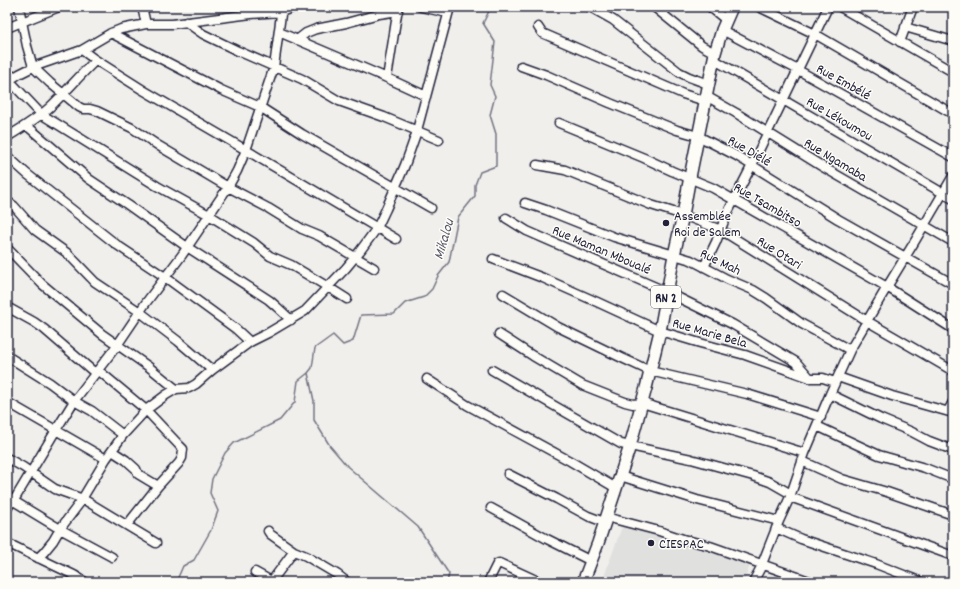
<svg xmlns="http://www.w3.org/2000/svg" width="960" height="589" font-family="Dekko,sans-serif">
<rect width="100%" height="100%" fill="#f0efec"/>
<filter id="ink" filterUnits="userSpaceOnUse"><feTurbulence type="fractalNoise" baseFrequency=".025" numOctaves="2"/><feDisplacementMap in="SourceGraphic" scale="8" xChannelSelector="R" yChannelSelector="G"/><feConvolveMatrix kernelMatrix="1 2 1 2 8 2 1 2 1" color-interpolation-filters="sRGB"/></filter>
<g filter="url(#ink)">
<path fill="#e0e0df" d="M623,524l128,38 -7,20h-142z"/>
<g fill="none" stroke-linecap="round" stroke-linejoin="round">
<path stroke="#737381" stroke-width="1.5" d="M308,373l6,28v19l16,26 18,21 70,60 31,47 -2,8
M176,582l7,-16 11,-6 17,-30 7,-19 -8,-18 2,-14 13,-26 9,-10 46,-23 15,-18 3,-21 10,-8 4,-5 3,-20 18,-13 10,10 10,-4 8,-26 33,-1 11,-11 19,-6 8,-8 6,-13 11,-14 9,-45 17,-21v-11l5,-13 16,-6v-32l-6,-19 5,-19 -5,-11 5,-43 -12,-19 8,-16"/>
<defs>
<path id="minor" d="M19,7l8,39 6,21 17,16 29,24 4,2h7l7,2 35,17 27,18 69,41 40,21 34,21 17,7 55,32
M142,7l4,17
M421,7l27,6
M590,7l23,13 66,52 10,5 19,7
M654,7l48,39 13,7
M710,7l16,13
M759,7l56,27 138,80
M840,7l113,65
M186,22l17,12 35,17 64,28 37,22 45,16 55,23
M538,27l4,6 141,61 22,7
M905,27l48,14
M7,28l52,-21
M722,30l76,40 155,87
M279,32l108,46 39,18
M111,33l110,57 39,17 42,27 129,74
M297,40l9,-7 10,-4 30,-6 33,-9 19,-3
M900,42l13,-35
M82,50l12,9 49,31 103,60 150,89
M713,59l240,140
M521,66l14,5 11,4 64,28 67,27 21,6 39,20 101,63 115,65
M387,78l11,-70
M9,80l32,34 116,72 52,29 45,28 16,13 21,9 37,22 19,12
M7,82l12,-8 14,-7 49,-17 29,-17 10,-4 25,-5h26l79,-10 30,-2 13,-5
M706,96l30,17 87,54 130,75
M559,123l85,35 28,13 41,17 174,99 66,42
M26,125l63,54 39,26 59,42 82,53 8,7 14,13
M7,137c15,-9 30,-18 43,-30 16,-15 30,-32 46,-47
M7,156l20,18 90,71 48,32 71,52 14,13
M537,165l28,5 86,35 32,10 38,15 146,91 86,50
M7,201l7,5 21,24 32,23 28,29 45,30 38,29 34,29
M525,203l21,7 68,27 77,23 36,19 26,11 13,8 36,26 48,26
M506,218l21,13 140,61 65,32 64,38 14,16
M7,248l35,36 60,50 47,33 27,22
M493,259l50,19 54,24 63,29 40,12 45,12 65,23h13l12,4
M704,267l12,-25 10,-26 26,-51 76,-158
M503,294l55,33 64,31 28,13 97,23 74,23
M7,307l27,15 10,7 51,44
M499,334l34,22 49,29 43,17 8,2 9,-1 163,50
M7,356l43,27 24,18 18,10 31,24
M98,370l48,40 33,35 4,4 -1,9 -3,5 -21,23 -31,39
M492,370l129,74 70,15 62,17 17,6 21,12
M838,377l54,19 61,17
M427,379l40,26 103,56 46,27
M830,394l51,25 31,13 17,9 24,9
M7,402l99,57
M948,411l5,-9
M817,426l62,29 46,13 28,11
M112,451l14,9 10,9 2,5 20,12
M7,458l16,9 32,22 28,10 73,44
M802,461l40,18 45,13 66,23
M508,474l49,25 31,17 16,6
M620,476l77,24 82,21
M7,497l53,32 52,28
M790,497l163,59
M491,508l56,31 44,22
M7,509l5,-9 4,-3 9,-15 31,-52 18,-29 44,-57 27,-40 37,-49 46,-68 9,-16 9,-21 28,-83 8,-60
M606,517l53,14 24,8 27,7 102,36
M776,528l25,11 75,25 46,18
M268,531l2,3 24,17 12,5 32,19 9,7
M7,543l67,32 11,7
M38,558l6,-6 9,-11 7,-12 19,-25 27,-45 17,-24 23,-25 20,-15 10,-6 13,-1 7,-4 16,-14 38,-28 18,-9 37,-22 41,-43 14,-17 17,-23 9,-19 19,-44 11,-31 34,-127
M255,572l18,10
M271,582l23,-31
M488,582l9,-18 2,-1 41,19
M753,582l7,-13 19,-48 11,-24 15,-44 25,-59 20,-44 37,-63 28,-46 38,-65"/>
<path id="highway" d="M583,582l15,-39 32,-97 16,-58 14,-57 14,-76 9,-40 6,-33 26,-129 7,-23 10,-23"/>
</defs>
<use href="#minor" stroke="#22223b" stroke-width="11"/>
<use href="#highway" stroke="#22223b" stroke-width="14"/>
<use href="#minor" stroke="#fdfcf7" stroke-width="8"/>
<use href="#highway" stroke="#fdfcf7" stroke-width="11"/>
</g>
</g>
<g fill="#22223b" stroke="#fdfcf7" stroke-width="1.5">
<circle cx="666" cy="223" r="4"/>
<circle cx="651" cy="543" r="4"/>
</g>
<g text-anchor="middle" stroke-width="3" stroke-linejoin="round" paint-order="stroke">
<rect fill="#fdfcf7" stroke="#646373" stroke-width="1" x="651" y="286" width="30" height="22" rx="3"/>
<g font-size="13" font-weight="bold" fill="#22223b">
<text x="666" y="302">RN 2</text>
</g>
<g font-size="14" fill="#22223b" stroke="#fdfcf7">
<text transform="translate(844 81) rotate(29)" y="5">Rue Embélé</text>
<text transform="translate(840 118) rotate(30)" y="5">Rue Lékoumou</text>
<text transform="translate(750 150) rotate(30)" y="5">Rue Diélé</text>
<text transform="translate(836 159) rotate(31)" y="5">Rue Ngamaba</text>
<text transform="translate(768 204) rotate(30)" y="5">Rue Tsambitso</text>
<text transform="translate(602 249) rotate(23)" y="5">Rue Maman Mboualé</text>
<text transform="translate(780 252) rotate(32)" y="5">Rue Otari</text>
<text transform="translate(721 261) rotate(26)" y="5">Rue Mah</text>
<text transform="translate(710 332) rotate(16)" y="5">Rue Marie Bela</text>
</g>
<g font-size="14" fill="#22223b" stroke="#fdfcf7" text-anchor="start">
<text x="674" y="220">Assemblée<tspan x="674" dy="16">Roi de Salem</tspan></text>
<text x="659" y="548">CIESPAC</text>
</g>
<g font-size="15" font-style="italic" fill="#58586a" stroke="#fdfcf7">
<text transform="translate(443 239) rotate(-74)" y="5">Mikalou</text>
</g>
</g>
<rect width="960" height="589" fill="none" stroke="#fdfcf7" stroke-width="24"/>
<rect x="12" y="12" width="936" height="565" fill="none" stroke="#22223b" stroke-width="1.5" filter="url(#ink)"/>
</svg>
